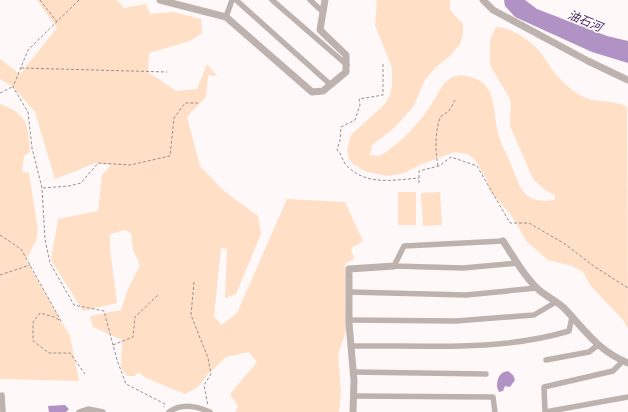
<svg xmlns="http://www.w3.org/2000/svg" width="628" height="412" font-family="'Roboto Condensed','Noto Sans SC',sans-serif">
<rect width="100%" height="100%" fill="#fef8f9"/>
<path fill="#ffdfc6" d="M37,0h80l7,8 22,-4 4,10 23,-2 28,7 1,14 -12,8 -41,12 -1,19 28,19 21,-2 10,-25 10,12 -9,-1 -2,22 -19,20 13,49 24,25 34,25 3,18 -25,60 -11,4 2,-49 -6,-1 -7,68 7,9 16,-12 50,-114 58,3 18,39 -12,7 3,11 -9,5 1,67 -8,24 3,37 -2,20h-104l3,-6 -8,-12 27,-32 -8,-10 -23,5 -19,18 -9,12 -13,7 -39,-16 -8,-6 -3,4h-8l-6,-8 1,-28 -29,-13 -3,-11 31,-6 7,-21 12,-24 -7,-15 -2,-17 -6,-3 -15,4v15l7,54 -34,8 -32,-51 7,-41 40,-8 4,-36 9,-10 -15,-2 -41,16 -20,-67 -22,-25 -13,-8v-20l20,15 37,-46z
M377,0h73v10l13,14v10l-3,10 -9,11 -16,13 -10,12 -12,27 -20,22 -21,16 -2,10 9,1c22,-12 38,-31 52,-51 7,-10 9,-20 20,-27 7,-4 13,-3 20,-1 25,7 22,31 26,51 2,12 8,23 13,34 10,24 12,43 45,38l-1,-5 -9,-5 -12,-11 -23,-53 1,-25 -21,-36v-25l6,-13c15,0 33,13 43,24 7,8 12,19 20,27 5,6 12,11 19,16 16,11 33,4 49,13l1,222 -4,-8 -34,-36 -7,-13 -11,-6 -24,-6 -21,-18 -16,-27 -21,-24 -3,-11 -11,-19 -8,-7 -14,-2 -32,12 -18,9 -15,3 -22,-4 -14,-8 -4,-5 -2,-10 4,-14 34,-31 5,-9 2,-10v-17l-17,-43z
M0,104c28,11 28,19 30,48l-6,4 -2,16 7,1 9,57 -2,11 -10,19 44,76 9,45 -79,-2z
M398,192h18v33h-18z
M440,192l2,33 -19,1 -2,-33z"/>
<path fill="#b192c5" d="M504,0h21l12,9 70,27 21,5v22l-36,-11 -77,-35 -10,-11z
M508,371l5,4 2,5 -5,7 -5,-1 -2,5 -4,1 -2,-5c0,-8 2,-15 11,-16z
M65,405l4,4 -3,3h-17l-1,-6z"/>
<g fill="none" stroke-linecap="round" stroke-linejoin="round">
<path stroke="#988f91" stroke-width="1" stroke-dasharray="3 2" stroke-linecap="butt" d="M40,0l17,22
M79,0l-51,50 -15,37 15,25 4,36 10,40 3,51 5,24 24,42 30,6 13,49 9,24 39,20 -1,3
M383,64v31l-24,4 1,6 -5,15 -14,7 -1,13 -3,10c5,4 5,11 10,16 20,20 46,14 72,12
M21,68l146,4
M0,93l12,-6
M438,166c-3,-19 -3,-31 2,-49l9,-6 6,-11
M419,183v-12l20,-5 12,-9 26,9 33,57h19l36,21 30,23 33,21
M43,188l26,-2 12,-3 17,-20 32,2 40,-9 4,-38 11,-15h13
M0,235l21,14 40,72 -7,-4 -14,-4 -7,9v19l16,12h21l15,21
M0,275l30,-10
M194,282l-3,33 17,43 3,16 -7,11 4,21
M113,345l20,-8 2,-20 23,-22"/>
<path stroke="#beb2af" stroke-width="5.5" d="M236,0l95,85
M272,0l75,65
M310,0l13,12
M226,17l6,-17
M503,241l-99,5 -10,20 69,2 55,-5
M349,292l117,3 71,-7
M349,320l107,1 78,-6 22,-13
M351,346c72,-1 148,6 218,-15l3,-14
M546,360l43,-8 9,-7
M353,372l133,2
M2,395l1,17
M353,396l140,1 2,15
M79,412l9,-3 15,3
M169,412c12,-9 28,-6 41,0
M545,412l-1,-25 69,-16 10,-10
M545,412l83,-15"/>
<path stroke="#beb2af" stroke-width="7" d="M160,0l66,17 86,75 11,-1 23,-19v-17l-26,-25 5,-30
M483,0l10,10 95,51 40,19
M503,241c11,16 21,36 36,49 8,7 18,11 25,18 22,23 33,42 64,55
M353,412l1,-31 -5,-58v-54l45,-3"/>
</g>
<g text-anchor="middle" stroke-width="3" stroke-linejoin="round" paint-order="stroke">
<g font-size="12" font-style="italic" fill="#4b2361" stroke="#fff">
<text transform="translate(585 21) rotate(23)" y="4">油石河</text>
</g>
</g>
</svg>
